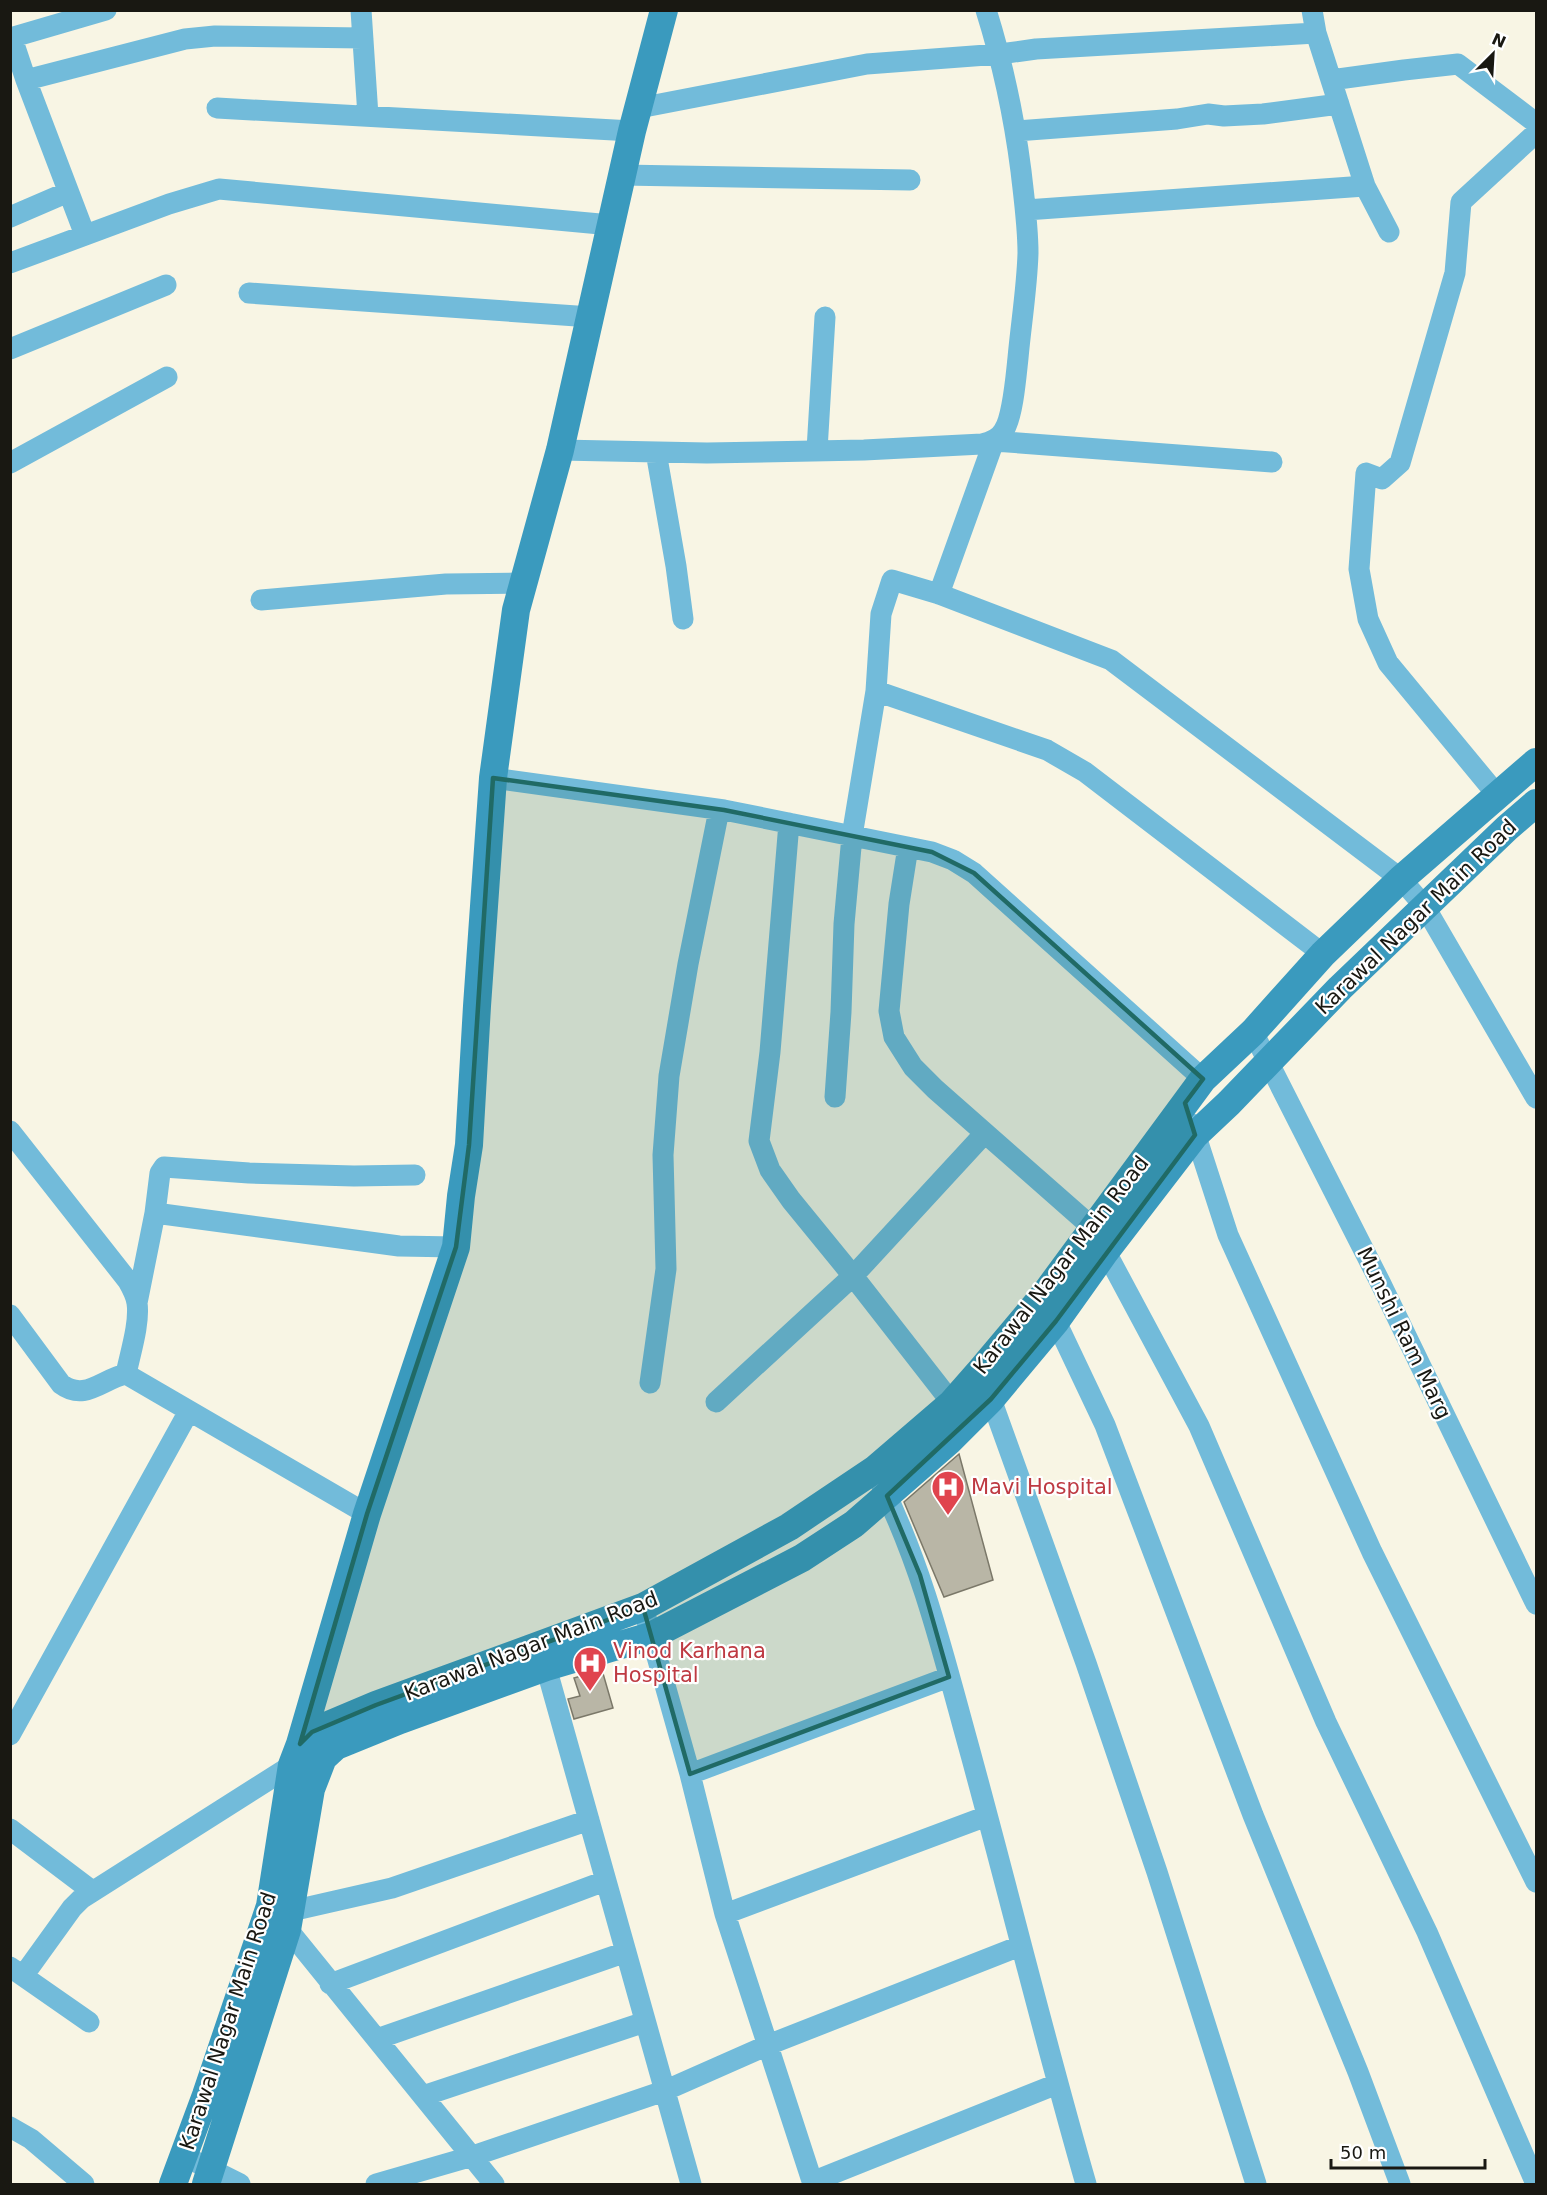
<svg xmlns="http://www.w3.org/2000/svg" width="1547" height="2195" font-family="'DejaVu Sans',sans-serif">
<rect width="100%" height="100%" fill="#f8f5e4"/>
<path fill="#b9b6a6" stroke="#7b7869" stroke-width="1.5" d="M959,1454l34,126 -49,17 -40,-95z
M602,1670l11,38 -39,11 -6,-20 12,-3 -6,-18z"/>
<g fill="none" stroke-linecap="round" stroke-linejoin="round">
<path stroke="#72bbda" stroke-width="21" d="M361,10l7,106
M1312,10l4,23 49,153 24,46
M10,38l96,-28
M12,38l14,42 159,-41 30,-3 148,2
M26,80l59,155
M1331,80l73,-10 54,-6 78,59
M217,108l415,23
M639,108l228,-44 133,-10 36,-5 280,-16
M1016,131l161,-12 31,-5 16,2 39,-2 76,-10
M622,175l288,5
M1026,210l339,-24
M10,217l58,-25
M10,263l159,-59 50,-15 392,36
M249,293l342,24
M10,349l156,-64
M560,450l147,3 157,-3 118,-6c9,-2 17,-5 22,-14 9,-14 12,-54 14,-72 3,-34 9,-70 10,-105 0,-27 -4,-55 -7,-82 -7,-55 -18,-107 -35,-161
M817,450l8,-133
M656,452l20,114 7,53
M10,463l157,-86
M939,594l55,-153 278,21
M261,600l185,-16 76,-1
M876,691l171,59 38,22 238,182
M493,778l231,32 208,42 21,8 21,13 229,206
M1498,796l-110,-133 -20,-44 -9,-50 7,-96 16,6 18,-16 55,-190 6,-71 75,-69
M789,823l-19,229 -11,89 11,29 21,30 62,76 99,127
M908,847l-9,57 -10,107 5,26 19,30 22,22 158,139 106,198 127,296 101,210 109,252
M1253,1032l127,250 156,322
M835,1097l6,-85 3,-88 8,-88 24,-145 5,-77 11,-34 47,14 172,66 290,219 24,28 111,191
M1192,1124l36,111 144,317 164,330
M10,1131l118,150c4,7 8,14 9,22 3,20 -7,51 -11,71
M155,1213l5,-40 4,-6 85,6 105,3 61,-1
M137,1303l18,-90 244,33 57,1
M1050,1309l55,116 148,390 105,257 42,112
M10,1315l51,69c24,18 41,-5 65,-10l241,140
M650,1383l16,-114 -3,-114 6,-79 19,-112 31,-154
M983,1389l8,10 95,264 71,209 99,312
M716,1402l137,-126 132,-143
M881,1484c43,86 64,178 90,271 39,143 74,287 115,429
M643,1607l47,167 35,140 88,270
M546,1667l145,517
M10,1735l179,-324
M690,1774l259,-97
M10,1829l82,62
M291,1911l101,-23 197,-68
M725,1914l262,-98
M281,1921l213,263
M10,1967l79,55
M23,1976l49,-68 9,-9 211,-134 9,3
M330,1984l275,-103
M377,2039l249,-87
M423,2096l222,-74
M10,2127l21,12 53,45
M184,2156l56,28
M812,2182l245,-98
M376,2184l97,-28 191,-65 104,-46 252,-99"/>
<path stroke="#3a9abe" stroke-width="28" d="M303,1746l-3,-2 67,-230 89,-267 5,-51 8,-51 8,-139 16,-228 23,-168 44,-160 72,-319 32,-121
M173,2184l33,-89 64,-189 22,-141 8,-21 12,-12 64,-27 267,-98 146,-80 85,-57 78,-67 29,-33 63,-75 159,-216 50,-47 70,-78 78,-75 135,-117
M206,2184l81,-254 24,-141 12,-31 13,-12 64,-26 146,-53 105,-31 151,-78 52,-34 94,-82 43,-43 65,-78 49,-69 90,-117 34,-32 111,-115 167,-160 29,-25"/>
</g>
<path fill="#206a65" fill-opacity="0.2" stroke="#206a65" stroke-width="4.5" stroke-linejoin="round" d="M493,778l231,32 208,42 42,21 229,206 -18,24 10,32 -139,186 -65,78 -104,97 33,79 29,102 -259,97 -47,-167 -267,98 -64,27 -12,12 67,-230 89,-267 13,-102z"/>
<defs>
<symbol id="hospital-pin" viewBox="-11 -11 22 30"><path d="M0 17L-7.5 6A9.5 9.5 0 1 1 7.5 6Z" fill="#e0444e" stroke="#fff"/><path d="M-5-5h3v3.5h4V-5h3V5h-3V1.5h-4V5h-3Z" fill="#fff"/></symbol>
</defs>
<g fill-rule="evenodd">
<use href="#hospital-pin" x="929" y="1468" width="38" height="52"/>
<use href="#hospital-pin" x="571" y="1644" width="38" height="52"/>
</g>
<g text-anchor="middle" stroke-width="4.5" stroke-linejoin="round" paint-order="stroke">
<g font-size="21" fill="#191812" stroke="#fff">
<text transform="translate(1416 917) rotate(-44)" y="7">Karawal Nagar Main Road</text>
<text transform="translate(1061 1265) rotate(-52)" y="7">Karawal Nagar Main Road</text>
<text transform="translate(1404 1333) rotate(64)" y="7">Munshi Ram Marg</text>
<text transform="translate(531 1646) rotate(-21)" y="7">Karawal Nagar Main Road</text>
<text transform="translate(228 2021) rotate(-72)" y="7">Karawal Nagar Main Road</text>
</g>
<g font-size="21" fill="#be3a42" stroke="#fff" text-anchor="start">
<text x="971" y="1494">Mavi Hospital</text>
<text x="613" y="1658">Vinod Karhana<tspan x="613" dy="24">Hospital</tspan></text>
</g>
</g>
<rect width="1547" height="2195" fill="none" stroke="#191812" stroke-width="24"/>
<g transform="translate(1493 54) rotate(24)" stroke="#ffffff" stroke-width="4.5" paint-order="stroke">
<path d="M0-4.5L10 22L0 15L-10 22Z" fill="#191812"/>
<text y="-9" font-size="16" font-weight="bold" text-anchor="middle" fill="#191812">N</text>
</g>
<path d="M1331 2159v9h154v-9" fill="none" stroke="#191812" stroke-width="3"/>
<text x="1340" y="2159" font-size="18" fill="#191812" stroke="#ffffff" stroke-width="4.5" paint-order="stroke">50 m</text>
</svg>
